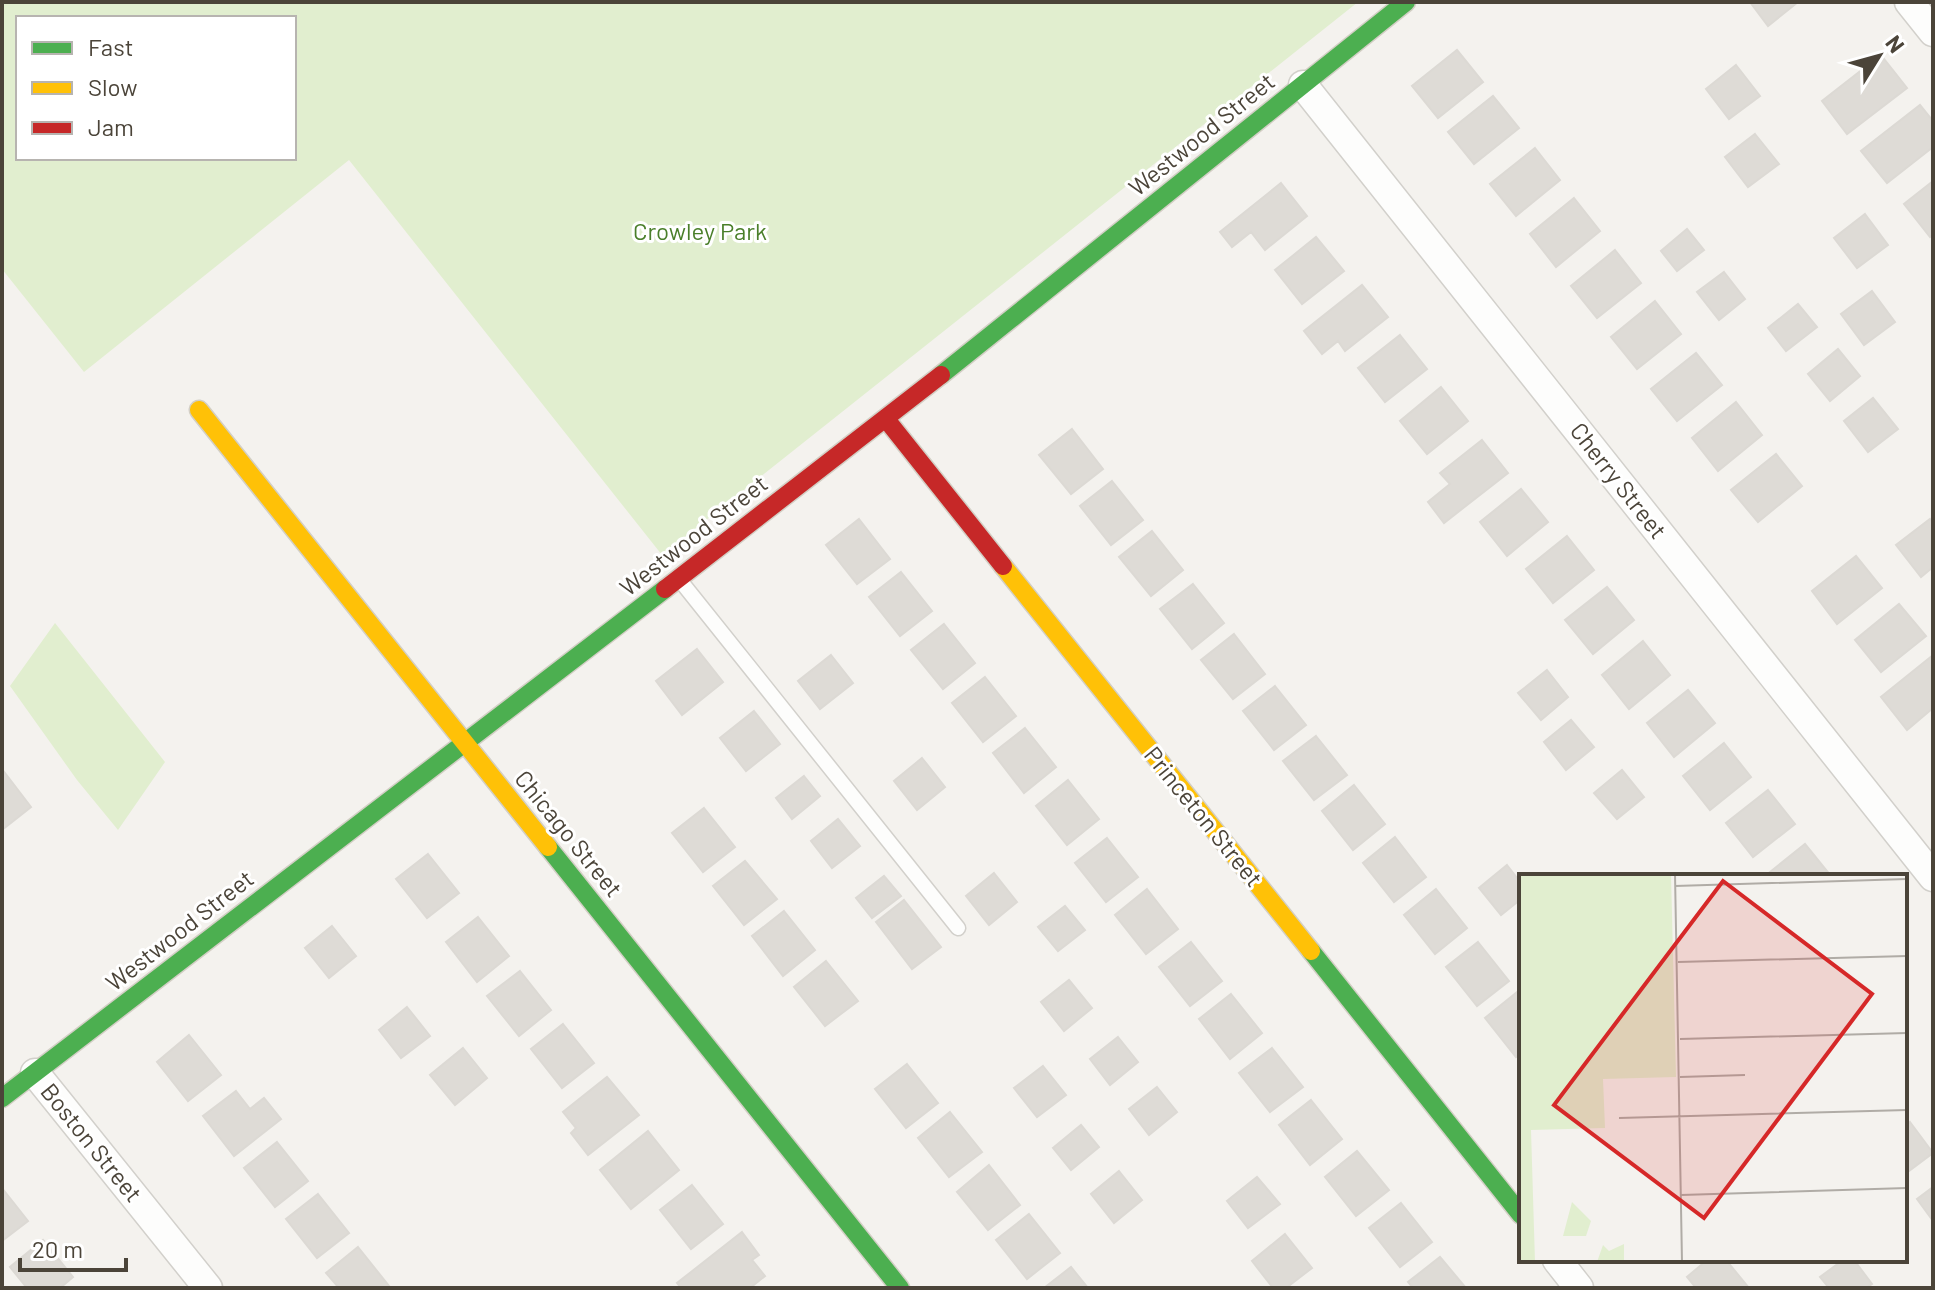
<svg xmlns="http://www.w3.org/2000/svg" width="1935" height="1290" font-family="Barlow,sans-serif">
<rect width="100%" height="100%" fill="#f4f2ee"/>
<path fill="#e1eecf" fill-rule="evenodd" d="M2,2h1356l-696,553 -313,-395 -265,212 -82,-103zM18,18h276v140h-276z
M55,623l110,139 -47,68 -41,-50 -67,-94z"/>
<path fill="#dedbd6" stroke="#dcd9d4" stroke-width="2" d="M1750,2h48l-30,24z
M1457,50l26,32 -45,36 -26,-32z
M1881,55l26,33 -60,46 -25,-33z
M1736,65l24,31 -31,23 -23,-30z
M1493,96l26,32 -45,36 -26,-32z
M1920,105l13,16v26l-46,36 -26,-32z
M1755,134l24,30 -31,23 -23,-30z
M1535,148l25,32 -44,36 -26,-32z
M1933,181v53l-3,3 -26,-33z
M1281,183l26,33 -42,34 -14,-18 -19,15 -12,-15z
M1574,198l26,33 -44,36 -26,-33z
M1865,214l23,31 -31,23 -23,-30z
M1687,229l17,21 -27,21 -16,-20z
M1316,237l28,34 -42,33 -27,-34z
M1615,250l26,33 -44,35 -26,-32z
M1724,272l21,27 -26,21 -22,-28z
M1362,285l26,32 -43,34 -7,-10 -16,13 -18,-23z
M1872,291l23,31 -31,23 -23,-31z
M1655,301l26,33 -44,35 -26,-32z
M1798,304l19,23 -31,24 -18,-23z
M1400,335l27,34 -42,33 -27,-34z
M1838,349l22,27 -30,25 -22,-27z
M1696,353l26,32 -45,36 -26,-32z
M1441,387l27,34 -41,33 -27,-33z
M1873,398l25,31 -30,23 -24,-31z
M1736,402l26,33 -44,36 -26,-33z
M1072,429l31,40 -32,25 -32,-39z
M1482,440l26,33 -64,50 -16,-21 22,-18 -10,-11z
M1776,454l26,32 -44,36 -27,-32z
M1112,481l31,39 -32,25 -31,-39z
M1521,489l27,33 -41,34 -27,-34z
M859,519l31,40 -33,25 -31,-39z
M1930,519l3,4v44l-12,10 -25,-32z
M1152,531l31,39 -32,26 -32,-39z
M1567,536l27,34 -41,33 -27,-34z
M1856,556l26,32 -45,36 -25,-33z
M901,572l31,39 -32,25 -31,-39z
M1193,584l31,39 -32,26 -32,-40z
M1607,587l27,33 -41,34 -28,-34z
M1899,604l27,32 -45,36 -26,-32z
M944,624l31,39 -32,26 -32,-39z
M1234,634l31,40 -32,25 -32,-39z
M1643,641l27,34 -41,34 -27,-34z
M697,649l26,33 -41,33 -26,-34z
M831,655l22,28 -33,26 -22,-28z
M1933,655v53l-26,22 -26,-33z
M1547,670l21,27 -27,23 -23,-27z
M985,677l31,39 -33,26 -31,-39z
M1275,686l31,39 -32,25 -31,-39z
M1688,690l27,33 -41,34 -27,-34z
M754,711l26,33 -34,27 -26,-33z
M1571,720l23,27 -28,23 -22,-28z
M1025,728l31,39 -32,26 -31,-40z
M1316,736l31,39 -33,25 -31,-39z
M1724,743l27,34 -41,33 -27,-34z
M922,758l23,29 -28,23 -23,-29z
M2,769l29,38 -29,23z
M1622,770l22,27 -27,22 -23,-26z
M804,776l16,20 -28,23 -16,-21z
M1068,780l31,39 -32,26 -31,-39z
M1354,785l31,39 -32,26 -31,-39z
M1768,790l27,34 -42,33 -27,-34z
M704,808l31,39 -32,25 -31,-39z
M838,819l22,27 -28,22 -21,-27z
M1395,837l31,40 -32,25 -31,-39z
M1107,838l31,39 -32,25 -31,-39z
M1805,844l26,32h-66z
M428,854l31,39 -32,25 -31,-39z
M745,861l32,38 -33,26 -31,-39z
M1507,865l14,18v16l-20,16 -22,-27z
M994,873l23,29 -28,23 -23,-29z
M884,876l17,20 -29,22 -16,-20z
M1147,889l31,40 -32,25 -31,-39z
M1436,889l31,39 -32,26 -31,-39z
M904,900l37,47 -29,22 -36,-47z
M1065,906l20,24 -27,21 -20,-24z
M784,911l31,39 -32,26 -31,-40z
M478,917l31,39 -32,26 -31,-40z
M332,926l24,30 -27,22 -24,-30z
M1191,942l31,39 -32,25 -31,-39z
M1478,942l31,39 -32,25 -31,-39z
M826,961l32,40 -33,25 -31,-39z
M520,971l31,39 -32,26 -32,-40z
M1069,980l23,28 -28,23 -23,-29z
M1517,992l4,4v57l-5,4 -31,-39z
M1231,994l31,39 -32,26 -31,-40z
M407,1007l23,29 -29,22 -22,-28z
M563,1024l31,39 -32,25 -31,-39z
M189,1035l32,40 -33,26 -31,-39z
M1118,1037l20,25 -28,23 -20,-26z
M463,1048l24,30 -32,27 -25,-30z
M1272,1048l31,39 -33,25 -31,-39z
M907,1064l31,39 -32,25 -31,-39z
M1043,1066l23,29 -29,22 -23,-29z
M607,1077l32,38 -51,40 -17,-22 5,-5 -13,-16z
M1157,1087l20,25 -28,23 -20,-26z
M236,1091l14,18 14,-11 17,21 -47,37 -31,-40z
M1311,1100l31,39 -32,26 -31,-40z
M950,1112l32,40 -33,25 -31,-39z
M1910,1122l23,31 -28,21v-48z
M1081,1125l18,22 -28,23 -18,-22z
M648,1131l31,39 -48,39 -31,-39z
M277,1142l31,39 -33,26 -31,-39z
M1357,1151l32,39 -33,26 -31,-39z
M989,1165l31,40 -32,25 -31,-38z
M1119,1171l23,29 -28,23 -23,-29z
M1257,1177l23,27 -32,24 -21,-27z
M692,1185l31,39 -32,25 -31,-39z
M1933,1187v34l-16,-22z
M2,1188l26,33 -26,20z
M318,1194l31,39 -32,25 -31,-39z
M1401,1203l31,39 -32,25 -31,-39z
M1029,1214l31,39 -33,26 -31,-39z
M742,1232l17,23 -7,5 13,16 -15,12h-69l-4,-5z
M1285,1234l27,34 -26,20h-13l-21,-27z
M43,1240l30,37 -13,11h-33l-17,-21z
M358,1247l31,39 -2,2h-48l-13,-15z
M1440,1257l26,31h-53l-5,-6z
M1707,1260h19l23,28h-53l-9,-11z
M1843,1260h11l18,24 -6,4h-37l-9,-11z
M1071,1267l17,21h-44z"/>
<g fill="none" stroke-linecap="round" stroke-linejoin="round">
<defs>
<path id="lane" d="M679,579l279,349"/>
<path id="street" d="M1909,2l24,30
M1303,85l630,792
M35,1073l173,215
M1557,1260l22,28"/>
<path id="fast" d="M941,375l465,-373
M548,847l352,441
M1311,951l210,264
M2,1098l663,-509"/>
<path id="slow" d="M199,410l349,437
M1003,566l308,385"/>
<path id="jam" d="M886,419l117,147
M665,589l276,-214"/>
</defs>
<use href="#lane" stroke="#d2d0cb" stroke-width="17"/>
<use href="#street" stroke="#d2d0cb" stroke-width="31"/>
<use href="#fast" stroke="#d3cfc5" stroke-width="21"/>
<use href="#slow" stroke="#d3cfc5" stroke-width="21"/>
<use href="#jam" stroke="#d3cfc5" stroke-width="21"/>
<use href="#lane" stroke="#fdfdfc" stroke-width="14"/>
<use href="#street" stroke="#fdfdfc" stroke-width="28"/>
<use href="#fast" stroke="#4caf50" stroke-width="18"/>
<use href="#slow" stroke="#ffc107" stroke-width="18"/>
<use href="#jam" stroke="#c62828" stroke-width="18"/>
</g>
<g text-anchor="middle" stroke-width="6" stroke-linejoin="round" paint-order="stroke">
<g font-size="24" fill="#4b4439" stroke="#fff">
<text transform="translate(1202 135) rotate(-39)" y="8">Westwood Street</text>
<text transform="translate(1618 481) rotate(52)" y="8">Cherry Street</text>
<text transform="translate(694 536) rotate(-38)" y="8">Westwood Street</text>
<text transform="translate(1203 817) rotate(51)" y="8">Princeton Street</text>
<text transform="translate(568 834) rotate(51)" y="8">Chicago Street</text>
<text transform="translate(180 931) rotate(-38)" y="8">Westwood Street</text>
<text transform="translate(91 1143) rotate(51)" y="8">Boston Street</text>
</g>
<g font-size="24" fill="#4a7f2a" stroke="#fff">
<text x="700" y="240">Crowley Park</text>
</g>
</g>
<g transform="translate(1519 874)">
<rect width="388" height="388" fill="#f4f2ee"/>
<path d="M0,0h152l5,203 -73,2 2,49 -74,2 4,132h-16zM53,328l19,19 -5,15h-23zM105,370v18h-27l6,-17 6,6z" fill="#e1eecf"/>
<path fill="none" stroke="#b0aca6" stroke-width="2" d="M156,0l7,388M156,12l232,-7M159,88l229,-6M161,165l227,-6M161,203l65,-2M100,244l288,-8M162,321l226,-7"/>
<path fill="#d62828" fill-opacity="0.15" stroke="#d62828" stroke-width="4" d="M204,7l149,113 -168,224 -150,-113z"/>
<rect width="388" height="388" fill="none" stroke="#4b4439" stroke-width="4"/>
</g>
<rect width="1935" height="1290" fill="none" stroke="#4b4439" stroke-width="8"/>
<rect x="16" y="16" width="280" height="144" fill="#ffffff" stroke="#b7b4b0" stroke-width="2"/>
<rect x="32" y="42" width="40" height="12" fill="#4caf50" stroke="#b7b4b0" stroke-width="2"/>
<text x="88" y="56" font-size="24" fill="#4b4439">Fast</text>
<rect x="32" y="82" width="40" height="12" fill="#ffc107" stroke="#b7b4b0" stroke-width="2"/>
<text x="88" y="96" font-size="24" fill="#4b4439">Slow</text>
<rect x="32" y="122" width="40" height="12" fill="#c62828" stroke="#b7b4b0" stroke-width="2"/>
<text x="88" y="136" font-size="24" fill="#4b4439">Jam</text>
<g transform="translate(1879 56) rotate(53)" stroke="#ffffff" stroke-width="6" paint-order="stroke">
<path d="M0-6L14 30L0 20L-14 30Z" fill="#4b4439"/>
<text y="-12" font-size="22" font-weight="bold" text-anchor="middle" fill="#4b4439">N</text>
</g>
<path d="M20 1258v12h106v-12" fill="none" stroke="#4b4439" stroke-width="4"/>
<text x="32" y="1258" font-size="24" fill="#4b4439" stroke="#ffffff" stroke-width="6" paint-order="stroke">20 m</text>
</svg>
